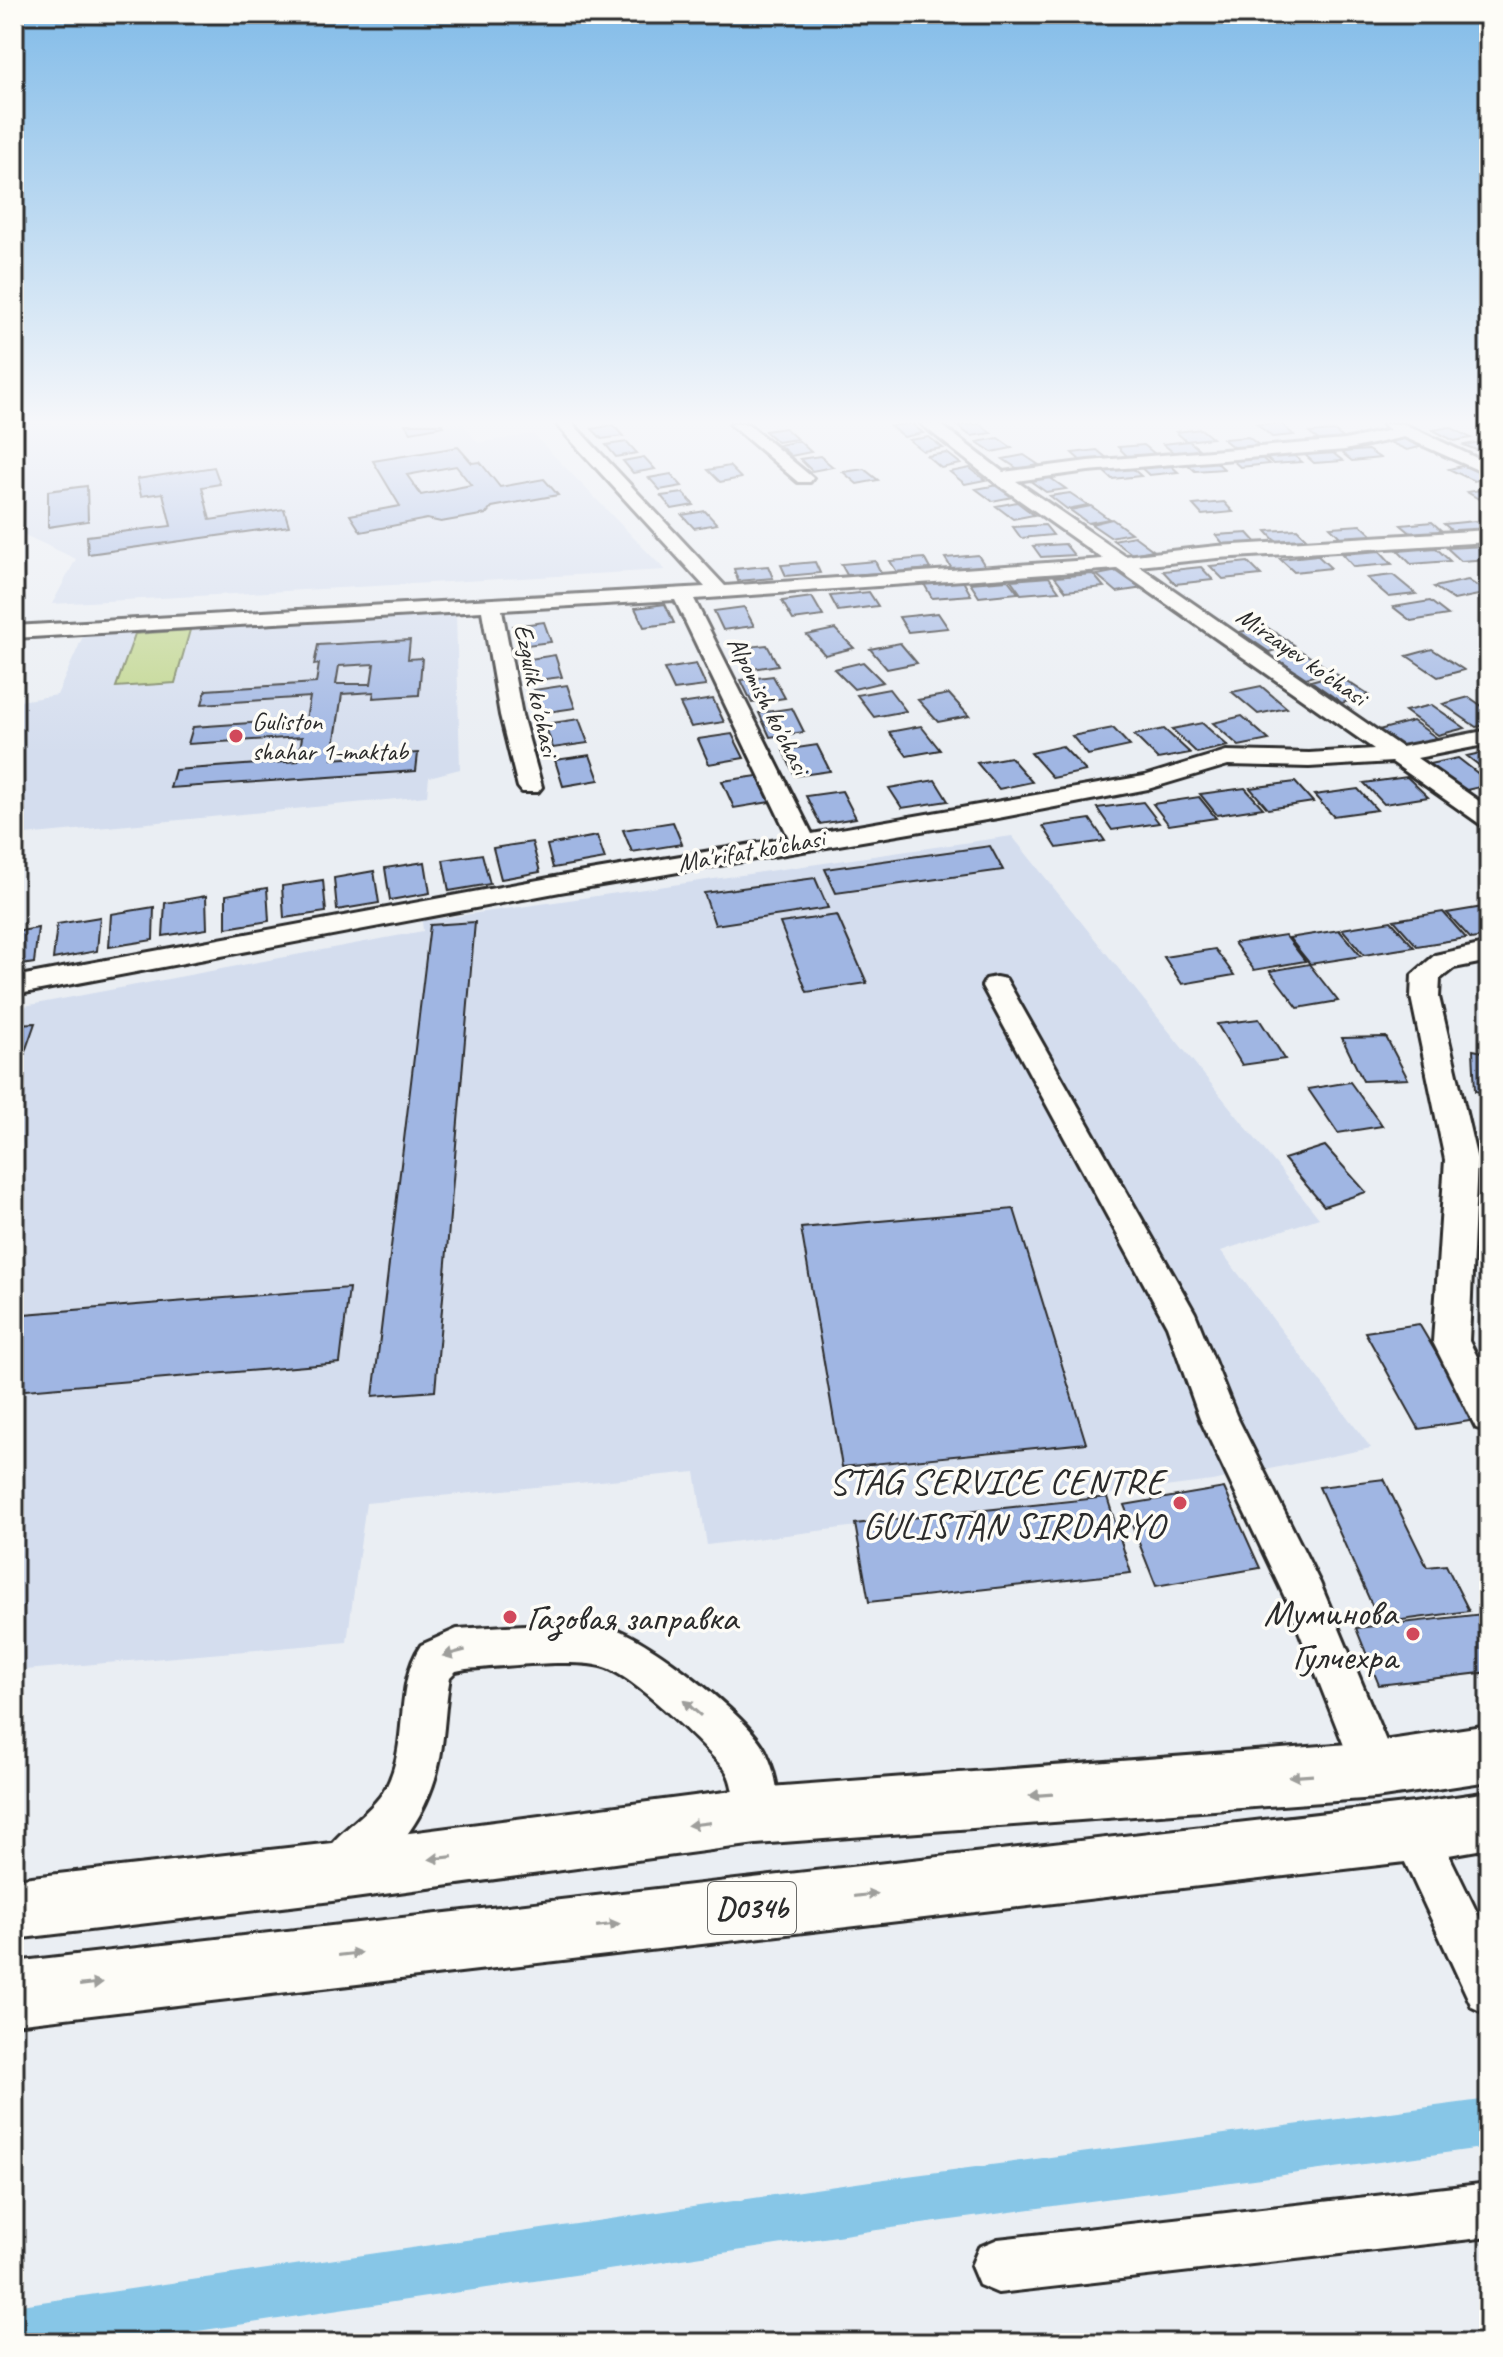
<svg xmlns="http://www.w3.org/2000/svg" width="1503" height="2357" font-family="Caveat,sans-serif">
<rect width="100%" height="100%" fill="#eaeef3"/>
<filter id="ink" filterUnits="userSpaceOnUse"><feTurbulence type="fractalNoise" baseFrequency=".0125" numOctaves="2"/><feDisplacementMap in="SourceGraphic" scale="16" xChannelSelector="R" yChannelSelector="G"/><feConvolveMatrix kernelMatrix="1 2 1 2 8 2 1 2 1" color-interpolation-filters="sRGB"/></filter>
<g filter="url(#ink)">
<path fill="#d4ddee" d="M14,424h449l15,19 55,-9 132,136 -613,34 24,-45 -62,-29z
M456,612l4,157 -31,8 -2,19 -413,40v-134l43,-7 27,-61z
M1012,836l307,382 -98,33 150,197 -159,33 -505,64 -12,-73 -329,31 -19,139 -333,29v-663l409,-77 -1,-10z"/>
<path fill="#bfd58a" stroke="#75805a" stroke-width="2" d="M190,630l-15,53 -59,4 19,-53z"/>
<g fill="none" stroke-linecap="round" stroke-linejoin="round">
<path fill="#87c6e7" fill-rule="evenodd" d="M1489,2099v48l-612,83 -760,113h-103v-37l863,-126z"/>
</g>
<path fill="#a0b6e3" stroke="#2b2b2b" stroke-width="2" fill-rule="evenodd" d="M405,424h38l1,2 -33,6z
M912,424l11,9 -19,4 -14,-11z
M980,424l11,9 -20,3 -14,-10z
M1257,424h24l13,11 -22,2z
M613,425l10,11 -21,3 -10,-10z
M1450,427l21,11 -17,3 -21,-11z
M785,428l12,11 -20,3 -12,-11z
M1201,429l11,9 -26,3 -10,-9z
M1334,431l12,9 -25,2 -12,-9z
M1401,436l23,10 -17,4 -22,-10z
M929,437l14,11 -20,3 -14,-11z
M1248,437l12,9 -26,2 -11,-9z
M998,438l14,10 -20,4 -15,-10z
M799,441l12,11 -20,4 -12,-11z
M1189,441l11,9 -26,3 -11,-9z
M627,442l10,11 -21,4 -10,-12z
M1481,442l8,3v10l-25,-10z
M1144,445l11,9 -27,3 -10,-10z
M458,447l14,16 8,-1 20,25 44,-8 14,16 -66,12 -6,7 -45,8 -14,-3 -66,13 -11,-17 50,-9 -27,-45zM456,466l15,19 -50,10 -14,-20z
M1097,450l11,9 -26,3 -10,-9z
M1368,450l12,8 -28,3 -11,-9z
M947,453l14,11 -20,4 -14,-12z
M1333,453l10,8 -29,2 -10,-9z
M1292,454l10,8 -29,2 -9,-8z
M1024,455l15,10 -21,4 -15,-10z
M1258,455l11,9 -29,3 -10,-9z
M820,456l13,11 -21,4 -12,-12z
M644,457l11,12 -22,4 -10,-12z
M1214,460l10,9 -29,2 -10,-9z
M1168,463l10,9 -29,3 -10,-9z
M1466,465l23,11v1l-15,4 -25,-12z
M729,466l12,12 -21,4 -12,-12z
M214,467l6,17 -18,3 8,33 74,-11 5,17 -201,28 -1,-18 84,-10 -8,-33 -22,3 -4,-17z
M1131,467l10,9 -29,3 -10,-9z
M970,468l15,12 -20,4 -15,-12z
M864,469l14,11 -21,4 -14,-12z
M671,474l11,12 -22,4 -11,-12z
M1049,477l17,12 -20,3 -17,-12z
M997,485l16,12 -21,4 -16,-12z
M87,486l1,35 -40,6v-36z
M1486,489l3,1v15l-22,-13z
M683,493l11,12 -22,4 -11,-13z
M1070,493l18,12 -21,4 -17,-13z
M1017,502l17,13 -21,4 -17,-13z
M1224,502l9,10 -31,3 -9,-10z
M1091,506l18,13 -21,4 -18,-13z
M705,511l12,13 -23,4 -12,-13z
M1112,519l19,14 -21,4 -19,-13z
M1475,521l13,11 -32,2 -12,-10z
M1432,522l12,11 -31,2 -12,-10z
M1045,525l8,10 -32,3 -8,-11z
M1361,525l12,11 -32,2 -11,-11z
M1297,529l11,11 -32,2 -10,-11z
M1248,533l10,11 -33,2 -9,-11z
M1134,536l19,14 -21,4 -19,-14z
M1065,544l9,11 -33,2 -8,-11z
M1485,546l4,4v9l-28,2 -14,-13z
M1436,548l14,13 -39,3 -13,-13z
M1380,551l12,13 -38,3 -12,-13z
M978,555l7,11 -33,3 -7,-11z
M1317,555l14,13 -37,4 -14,-13z
M924,558l6,11 -33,3 -7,-11z
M875,561l6,12 -34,2 -6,-11z
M815,562l5,11 -34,3 -5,-11z
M1248,562l13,13 -38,4 -13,-13z
M768,566l5,12 -35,3 -4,-12z
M1201,567l12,13 -38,4 -12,-13z
M1123,570l20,18 -26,4 -20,-17z
M1093,574l11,13 -38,4 -11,-14z
M1393,575l23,19 -27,3 -22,-19z
M1049,577l10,14 -38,3 -10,-14z
M1008,580l10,13 -39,4 -9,-14z
M1468,580l20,13 -34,7 -20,-13z
M963,581l8,14 -39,3 -8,-14z
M869,592l9,14 -40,5 -8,-15z
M812,597l11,19 -30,4 -11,-19z
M1430,601l18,14 -37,6 -18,-14z
M665,604l9,19 -30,4 -9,-19z
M744,607l10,19 -31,4 -9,-19z
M938,613l10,15 -40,4 -9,-15z
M544,622l7,20 -32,4 -6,-20z
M1265,626l29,19 -25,7 -29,-20z
M835,629l19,19 -29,7 -18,-20z
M410,640l-2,19 14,-1 -3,37 -46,3 1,-6 -32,2 -10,65 86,-6 -2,18 -246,17 5,-18 123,-9 4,-24 -114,7 5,-17 113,-8 4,-22 -108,7 4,-14 110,-7 3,-19 -5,1 4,-20zM374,664l-3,20h-35l3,-18z
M900,643l17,20 -30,6 -17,-20z
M767,645l11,20 -32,5 -10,-22z
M1432,649l32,21 -26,7 -31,-21z
M1301,651l31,20 -26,7 -30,-20z
M555,655l7,22 -33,4 -6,-21z
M863,662l20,20 -29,7 -20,-20z
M696,664l10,22 -32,4 -10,-21z
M1336,674l32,21 -26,8 -31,-22z
M773,676l12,22 -33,5 -11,-23z
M567,685l8,23 -34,5 -7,-23z
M1261,686l26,22 -29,6 -26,-22z
M889,689l17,22 -32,6 -17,-22z
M949,694l20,22 -31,6 -20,-22z
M1469,697l20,14v13l-13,3 -33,-23z
M713,699l11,23 -33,5 -11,-23z
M1432,705l33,23 -27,7 -33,-24z
M792,708l12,24 -34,5 -11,-24z
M1242,716l27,24 -30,6 -26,-23z
M579,719l9,24 -35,5 -8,-24z
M1413,721l24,17 -38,10 -24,-17z
M1202,723l26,23 -31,7 -25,-24z
M921,726l19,24 -33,6 -18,-24z
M1113,728l17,18 -42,9 -16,-19z
M1164,729l26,24 -32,6 -24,-24z
M732,734l12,24 -35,6 -11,-25z
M817,745l13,26 -35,5 -12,-26z
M1062,746l24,25 -33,7 -22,-25z
M1489,751v22l-22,-17z
M590,755l9,25 -36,6 -8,-26z
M1010,757l22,25 -33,7 -22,-26z
M1458,758l31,24v3l-27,6 -33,-27z
M757,776l13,26 -36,6 -12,-27z
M1407,777l21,20 -44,7 -20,-21z
M935,780l13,21 -46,7 -13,-20z
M1295,782l18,20 -45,7 -18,-21z
M1245,788l18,20 -46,7 -17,-21z
M1358,789l19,21 -44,6 -19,-21z
M842,791l14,27 -36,6 -14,-28z
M1199,797l17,21 -47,7 -16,-21z
M1143,802l16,21 -47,7 -15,-22z
M1090,819l15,22 -48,7 -14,-22z
M673,822l9,22 -50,8 -9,-22z
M597,836l8,23 -52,9 -6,-23z
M532,842l8,30 -39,7 -8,-31z
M990,846l13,24 -167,23 -11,-24z
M482,854l8,30 -41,7 -6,-31z
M425,862l5,31 -40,7 -5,-32z
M374,871l5,32 -42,7 -3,-32z
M815,878l13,30 -113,17 -11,-32z
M323,880l3,32 -42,6 -2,-32z
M267,888l2,33 -43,7v-33z
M206,896l1,33 -44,7 2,-33z
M1489,906v30l-18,3 -24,-26z
M154,907l-1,33 -44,7 2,-33z
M1443,912l23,26 -49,8 -23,-26z
M837,915l30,68 -60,9 -27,-69z
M100,917l-3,34 -44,8 4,-35z
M1391,921l23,26 -50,8 -22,-26z
M475,922l-40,469 -62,5 57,-471z
M38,928l-4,35 -20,3v-34z
M1339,930l22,26 -51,8 -21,-26z
M1285,935l20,26 -51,9 -20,-27z
M1215,949l19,26 -52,9 -18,-27z
M1309,964l29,37 -40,7 -28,-37z
M1259,1019l26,40 -43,6 -25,-41z
M35,1023l-15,43h-6v-42z
M1386,1037l22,42 -45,2 -21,-43z
M1473,1050l16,3v41l-14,-3z
M1350,1082l32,44 -44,7 -30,-44z
M1483,1107l6,1v44l-3,-1z
M1325,1146l41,46 -42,14 -40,-47z
M1014,1209l72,234 -244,24 -41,-239z
M349,1288l-9,75 -326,28v-45l10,-32z
M1419,1324l57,96 -57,9 -54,-97z
M1384,1479l43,88 19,-2 23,46 -89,12 -61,-136z
M1224,1488l36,80 -104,18 -32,-81z
M1107,1497l24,76 -262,29 -14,-78z
M1483,1614l6,14v44l-110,13 -23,-57z"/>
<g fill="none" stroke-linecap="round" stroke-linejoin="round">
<defs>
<path id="minor" d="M556,424h17l152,162 378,-27 -109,-77 -73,-58h19l63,48 85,-11 257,-21 45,-10 -8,-6h22l85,40v11l-85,-38 -59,13 -257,21 -72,10 109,75 92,-10 272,-16v12l-272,16 -78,8 262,181 88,-17v14l-72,14 72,50v18l-9,-2 -88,-62 -83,5 -81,-2 -80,24 -150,29 -438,74 -546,103v-18l546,-101 229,-38 -114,-238 -173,10 20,105 20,72 -4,5h-16l-4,-5 -18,-72 -18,-104 -468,27v-12l691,-39zM1117,569l257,180 -65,4 -83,-2 -82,25 -332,58 -118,-235z
M730,424h18l65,54 -3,4h-12z
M1489,943v18l-35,7 -14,11 -1,18 38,163 -8,181 20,39v52l-13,-4 -43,-86 12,-182 -34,-163 1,-22 23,-20z
M996,977l10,2 4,7 185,327 41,102 84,168 78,187 -6,16 -16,6 -16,-6 -71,-180 -89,-187 -33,-93 -185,-340 4,-7z
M559,1623c18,0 37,-1 54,5 37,12 134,87 152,122 12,25 18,56 7,82l-16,7 -16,-7c-8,-20 -3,-47 -16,-64 -24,-26 -85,-87 -117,-100 -26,-11 -109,-1 -141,1l-10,2 -6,6c-5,26 -5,54 -10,81 -10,54 -46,108 -98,129l-16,-7 -7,-16c14,-35 57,-49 71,-85 18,-43 5,-95 31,-134l36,-16z
M1414,1809l16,7 59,121v78l-17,-8 -81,-175 7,-16z
M1489,2183v54l-491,56 -19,-8 -8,-19 8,-19 19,-8z"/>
<path id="major" d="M1489,1725v56l-113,17 -620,46 -424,57 -318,38v-60l318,-36 424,-55 620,-46z
M1489,1792v56l-75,13 -1400,163v-62l1400,-159z"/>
</defs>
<use href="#minor" stroke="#2b2b2b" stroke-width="6"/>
<use href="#major" stroke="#2b2b2b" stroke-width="6"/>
<use href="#minor" fill="#fdfcf7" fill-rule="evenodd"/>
<use href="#major" fill="#fdfcf7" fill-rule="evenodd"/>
</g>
<defs><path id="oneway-solid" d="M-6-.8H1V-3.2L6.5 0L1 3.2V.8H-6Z" transform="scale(2)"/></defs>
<g fill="#9e9e9b">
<use href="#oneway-solid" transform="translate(454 1653) rotate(165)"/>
<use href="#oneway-solid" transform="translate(692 1708) rotate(-139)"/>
<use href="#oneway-solid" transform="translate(1301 1776) rotate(176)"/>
<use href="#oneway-solid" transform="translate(1041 1795) rotate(176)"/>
<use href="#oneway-solid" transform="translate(699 1824) rotate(173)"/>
<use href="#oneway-solid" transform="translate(441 1858) rotate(173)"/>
<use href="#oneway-solid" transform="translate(866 1895) rotate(-7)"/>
<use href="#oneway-solid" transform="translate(608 1925) rotate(-7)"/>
<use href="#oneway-solid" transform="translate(350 1954) rotate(-7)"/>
<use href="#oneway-solid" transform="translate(91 1984) rotate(-7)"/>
</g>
</g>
<linearGradient id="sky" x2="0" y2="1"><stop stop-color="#81bbe8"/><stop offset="0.56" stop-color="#f6f7fa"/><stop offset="1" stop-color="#f6f7fa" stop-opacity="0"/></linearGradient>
<rect width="1503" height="754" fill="url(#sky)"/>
<g fill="#d1495b" stroke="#fdfcf7" stroke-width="3">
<circle cx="236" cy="736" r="8"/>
<circle cx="1180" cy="1503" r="8"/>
<circle cx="510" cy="1617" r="8"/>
<circle cx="1413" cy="1634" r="8"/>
</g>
<g text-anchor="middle" stroke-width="7" stroke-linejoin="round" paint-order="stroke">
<g font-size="26" fill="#2b2b2b" stroke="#fdfcf7">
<text transform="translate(1302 656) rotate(35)" y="9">Mirzayev ko'chasi</text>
<text transform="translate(537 690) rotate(78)" y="9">Ezgulik ko'chasi</text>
<text transform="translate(769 705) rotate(63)" y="9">Alpomish ko'chasi</text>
<text transform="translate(751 850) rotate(-10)" y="9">Ma'rifat ko'chasi</text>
</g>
<g font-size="26" fill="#2b2b2b" stroke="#fdfcf7" text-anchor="start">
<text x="252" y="730">Guliston<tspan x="252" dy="30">shahar 1-maktab</tspan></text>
</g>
<rect fill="#fdfcf7" stroke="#6a6a68" stroke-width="2" x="708" y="1882" width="88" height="52" rx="6"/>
<g font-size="30" font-weight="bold" fill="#2b2b2b">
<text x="752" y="1918">D034b</text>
</g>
<g font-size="38" fill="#2b2b2b" stroke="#fdfcf7" text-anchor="end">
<text x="1164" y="1494">STAG SERVICE CENTRE<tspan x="1164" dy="44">GULISTAN SIRDARYO</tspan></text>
<text x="1397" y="1625">Муминова<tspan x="1397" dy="44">Гулчехра</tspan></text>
<text x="526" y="1630" text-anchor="start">Газовая заправка</text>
</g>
</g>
<rect width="1503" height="2357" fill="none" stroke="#fdfcf7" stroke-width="48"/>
<rect x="24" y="24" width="1455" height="2309" fill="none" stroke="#2b2b2b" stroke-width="3" filter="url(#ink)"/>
</svg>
